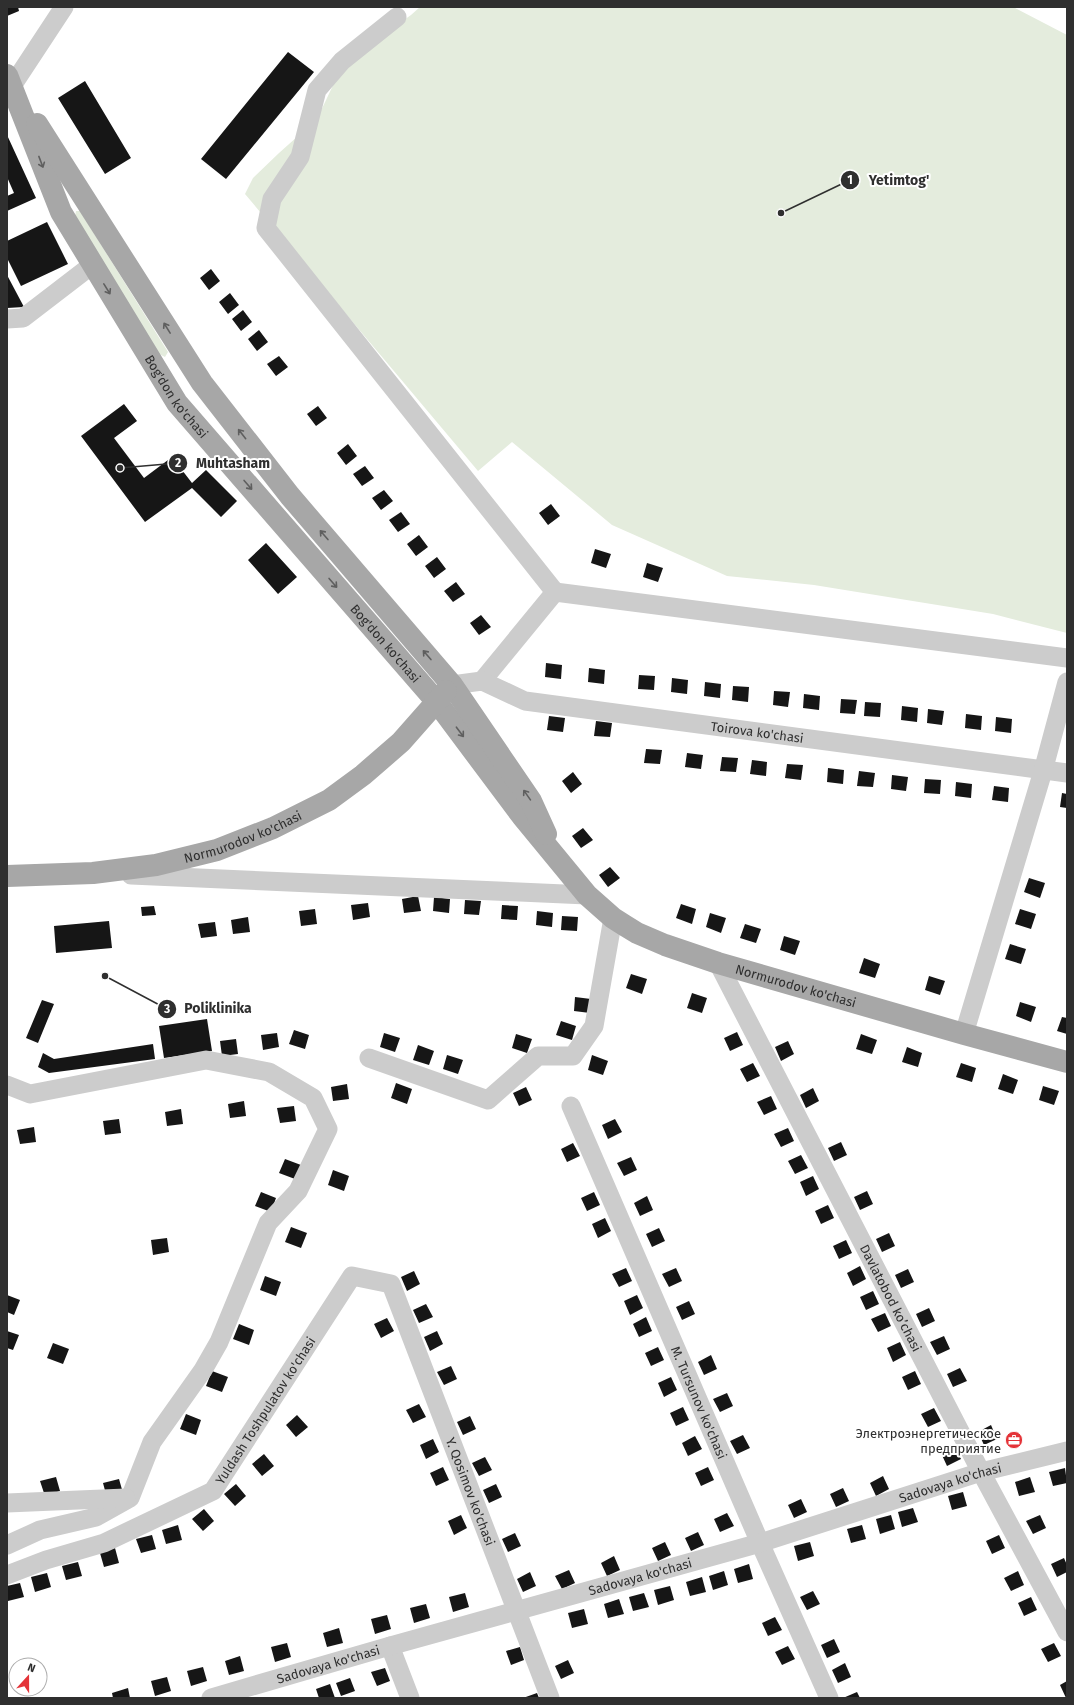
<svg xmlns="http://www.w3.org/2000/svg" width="1074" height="1705" font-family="'Fira Sans',sans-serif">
<rect width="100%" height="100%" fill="#fff"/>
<path fill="#e4ecdd" d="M420,7h593l54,28v598l-74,-19 -179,-29 -87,-9 -115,-51 -100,-83 -34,29 -233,-277 8,-16 26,-25 38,-34 19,-40 44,-42 31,-22z
M76,211h4l88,141 -3,5 -6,-3 -84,-138z"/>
<path fill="#161616" d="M7,7h11l1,4 -12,5z
M288,52l26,20 -88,107 -25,-20z
M85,81l46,77 -26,16 -47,-76z
M7,135l29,63 -29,13v-15l7,-3 -7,-16z
M47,222l21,42 -47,22 -14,-28v-17z
M211,269l9,12 -11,9 -9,-12z
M7,275l17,32 -17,1z
M230,293l9,12 -11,9 -9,-12z
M243,310l9,12 -11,9 -9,-12z
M259,330l9,12 -11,9 -9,-12z
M279,356l9,11 -12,9 -9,-12z
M124,404l13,17 -23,17 30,40 28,-21 20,26 14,-13 31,31 -16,16 -29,-29 -47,34 -64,-86z
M318,406l9,12 -11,8 -9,-12z
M348,444l9,12 -11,9 -9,-12z
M365,466l9,12 -12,8 -9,-12z
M384,490l9,11 -12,9 -9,-12z
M551,504l9,12 -12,9 -9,-12z
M401,512l9,12 -12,8 -9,-12z
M419,535l9,12 -12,9 -9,-12z
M266,543l31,34 -19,17 -30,-34z
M595,549l16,5 -5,14 -15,-5z
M437,557l9,12 -12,9 -9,-12z
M647,563l16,5 -5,14 -15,-5z
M456,582l9,12 -12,8 -9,-11z
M481,615l10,12 -12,8 -9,-12z
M546,663l16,2 -1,14 -16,-2z
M589,668l16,2 -1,14 -16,-2z
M639,675l16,1 -1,14 -16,-1z
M672,678l16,2 -1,14 -16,-2z
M705,682l16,2 -1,14 -16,-2z
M733,686l16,1 -1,15 -16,-2z
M774,691l16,1 -2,15 -15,-2z
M804,694l16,2 -1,14 -16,-2z
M841,699l16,1 -2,14 -15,-1z
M865,702l16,1 -1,14 -16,-1z
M902,706l16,2 -1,14 -16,-2z
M928,709l16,2 -2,14 -15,-2z
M966,714l16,2 -1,14 -16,-2z
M549,716l16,2 -2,14 -16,-2z
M996,717l16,2 -1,14 -16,-2z
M596,721l16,2 -2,14 -16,-1z
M646,749l16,1 -2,14 -16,-1z
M687,753l16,2 -2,14 -16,-2z
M722,757l16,1 -2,14 -16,-1z
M752,760l15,2 -1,14 -16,-2z
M787,764l16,1 -2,15 -16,-2z
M828,768l16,2 -1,14 -16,-2z
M859,771l16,2 -2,14 -16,-1z
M573,772l9,12 -11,9 -9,-12z
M892,775l16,2 -2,14 -15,-2z
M925,779l16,1 -1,14 -16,-1z
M956,782l16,2 -1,14 -16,-2z
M994,786l15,2 -1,14 -16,-2z
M1062,793l5,1v14l-7,-1z
M583,828l10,12 -12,8 -9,-12z
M610,867l10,11 -12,9 -9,-12z
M1029,878l16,5 -5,15 -16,-6z
M418,896l3,15 -17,2 -2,-14z
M434,897l16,2 -1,14 -16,-2z
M465,900l16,1 -2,14 -15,-1z
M368,903l2,14 -17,3 -2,-15z
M681,904l15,5 -4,15 -16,-6z
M502,905l16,1 -1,14 -16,-1z
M154,906l2,9 -14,1 -1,-9z
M315,909l2,15 -16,2 -2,-15z
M1020,909l16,5 -5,15 -16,-5z
M537,911l16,2 -1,14 -16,-2z
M710,913l16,5 -5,15 -15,-6z
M562,916l16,1 -1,14 -16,-1z
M248,917l2,15 -17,2 -2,-14z
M109,921l3,27 -56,5 -2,-27z
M215,922l2,14 -16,2 -3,-14z
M745,924l16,5 -5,14 -16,-5z
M784,936l16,5 -5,14 -15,-5z
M1010,944l16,5 -5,15 -16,-5z
M864,958l16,6 -5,14 -16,-5z
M631,974l16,5 -5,15 -16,-6z
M929,976l16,5 -5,14 -15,-5z
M692,993l15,5 -5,15 -15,-5z
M575,997l16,2 -1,14 -16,-2z
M42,1000l12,4 -16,39 -12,-5z
M1020,1002l16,5 -5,15 -15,-6z
M1062,1017l5,1v16l-10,-3z
M207,1019l5,32 -48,7 -5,-32z
M561,1021l15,5 -4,14 -16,-5z
M294,1030l15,5 -4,14 -16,-5z
M737,1032l6,13 -13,6 -6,-13z
M277,1033l2,14 -16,3 -2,-15z
M384,1033l16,5 -5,14 -15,-5z
M516,1034l16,5 -5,14 -15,-5z
M861,1034l16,6 -5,14 -16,-5z
M236,1039l2,15 -16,2 -2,-15z
M788,1041l6,13 -13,7 -6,-14z
M153,1044l2,15 -106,14 -11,-6 5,-14 11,6z
M418,1045l16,6 -5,14 -16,-5z
M907,1047l15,6 -4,14 -16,-5z
M447,1055l16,5 -5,14 -15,-5z
M592,1055l16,6 -5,14 -15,-5z
M753,1063l7,13 -13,6 -7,-13z
M961,1063l15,5 -4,14 -16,-5z
M1003,1074l15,6 -5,14 -15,-5z
M396,1083l16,6 -5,15 -16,-6z
M347,1084l2,15 -16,2 -2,-14z
M1043,1086l16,5 -5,14 -15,-5z
M526,1087l6,13 -13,6 -6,-13z
M813,1088l6,13 -13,7 -6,-13z
M771,1096l6,13 -13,6 -7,-13z
M244,1101l2,15 -16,2 -2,-14z
M294,1106l2,15 -16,2 -3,-15z
M181,1109l2,15 -16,2 -2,-14z
M119,1119l2,14 -16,2 -2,-14z
M615,1119l7,13 -14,7 -6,-14z
M34,1127l2,15 -16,2 -3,-14z
M788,1128l6,13 -13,6 -7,-13z
M841,1142l6,13 -13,6 -6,-13z
M573,1143l7,13 -13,6 -6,-13z
M801,1155l7,13 -13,6 -7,-13z
M631,1157l6,13 -13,6 -7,-13z
M285,1159l16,6 -6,14 -16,-6z
M333,1170l16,6 -5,15 -16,-6z
M813,1176l6,13 -13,7 -6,-14z
M867,1191l6,13 -13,6 -6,-13z
M261,1192l15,6 -5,14 -16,-6z
M594,1192l6,13 -13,6 -6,-13z
M647,1196l6,14 -13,6 -6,-13z
M828,1205l6,13 -13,6 -6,-13z
M605,1218l6,13 -13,7 -6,-14z
M291,1227l16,6 -6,15 -16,-6z
M659,1228l6,13 -13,6 -6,-13z
M889,1233l6,13 -13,6 -6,-13z
M167,1238l2,14 -16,3 -2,-15z
M846,1240l6,13 -13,6 -6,-13z
M860,1266l6,13 -13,7 -6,-13z
M626,1268l6,13 -13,6 -7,-13z
M676,1268l6,13 -13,6 -7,-13z
M908,1269l6,13 -13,6 -6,-13z
M414,1271l6,13 -13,7 -6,-14z
M265,1276l16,6 -5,14 -16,-6z
M873,1291l6,13 -13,6 -6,-13z
M7,1295l13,5 -6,15 -7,-3z
M637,1295l6,13 -13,7 -6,-14z
M689,1301l6,13 -13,6 -6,-13z
M426,1304l7,13 -14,6 -6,-13z
M929,1308l6,13 -13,6 -6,-13z
M885,1313l6,13 -13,6 -7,-13z
M646,1317l6,14 -13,6 -6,-13z
M387,1318l7,13 -13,7 -7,-14z
M239,1324l15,6 -5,15 -16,-6z
M7,1331l12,4 -6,15 -6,-2z
M437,1331l6,13 -13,7 -6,-14z
M944,1336l6,13 -13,6 -7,-13z
M900,1342l6,13 -13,7 -6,-14z
M53,1343l16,6 -6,15 -16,-6z
M658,1347l6,13 -13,6 -6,-13z
M711,1355l6,14 -13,6 -6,-13z
M451,1366l6,13 -13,6 -7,-13z
M960,1368l7,13 -14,6 -6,-13z
M212,1371l16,6 -6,15 -16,-6z
M915,1371l6,13 -13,6 -6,-13z
M671,1377l6,13 -13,7 -6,-14z
M727,1393l6,13 -13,6 -7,-13z
M419,1404l7,13 -13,6 -7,-13z
M683,1407l6,13 -13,6 -6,-13z
M934,1408l7,13 -13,6 -7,-13z
M186,1414l15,6 -5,15 -16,-6z
M297,1415l11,12 -12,10 -10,-12z
M470,1416l6,13 -13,6 -6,-13z
M991,1425l6,14 -13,6 -6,-13z
M743,1435l7,13 -13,6 -7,-13z
M695,1436l7,13 -14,7 -6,-13z
M433,1439l6,13 -13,7 -6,-14z
M954,1446l7,13 -14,7 -6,-13z
M264,1454l10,12 -12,10 -10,-12z
M485,1457l7,13 -13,6 -7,-13z
M443,1467l6,13 -13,6 -6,-13z
M708,1467l6,13 -13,6 -6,-13z
M1065,1468l2,15 -14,3 -4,-14z
M883,1476l6,13 -13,7 -6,-13z
M56,1477l4,14 -15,5 -5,-15z
M1030,1477l5,15 -16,4 -4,-14z
M119,1479l4,14 -16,5 -4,-15z
M236,1484l10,12 -11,10 -11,-12z
M496,1484l6,13 -13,6 -6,-13z
M843,1488l6,13 -13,6 -6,-13z
M963,1492l4,14 -15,4 -4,-14z
M801,1499l6,13 -13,6 -6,-13z
M913,1508l5,14 -16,5 -4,-15z
M204,1509l10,12 -11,10 -11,-12z
M727,1513l7,13 -14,6 -6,-13z
M461,1515l6,13 -13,7 -6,-14z
M891,1515l4,14 -15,5 -4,-15z
M1040,1515l6,13 -13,6 -7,-13z
M178,1525l4,15 -16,4 -4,-14z
M862,1525l4,14 -15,4 -4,-14z
M698,1532l6,13 -13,6 -6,-13z
M515,1533l6,13 -13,6 -6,-13z
M152,1535l4,14 -15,4 -5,-14z
M999,1535l6,13 -13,6 -6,-13z
M665,1542l6,13 -13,6 -6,-13z
M810,1542l4,14 -16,5 -4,-15z
M115,1548l4,15 -15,4 -4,-14z
M614,1556l6,14 -13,6 -6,-13z
M1064,1558l3,7v7l-10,5 -6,-13z
M78,1562l4,14 -16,4 -4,-14z
M749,1564l4,15 -15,4 -4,-14z
M569,1570l6,13 -13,6 -7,-13z
M724,1571l4,14 -15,5 -4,-14z
M1018,1571l6,14 -13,6 -7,-13z
M530,1572l6,14 -13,6 -6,-13z
M47,1573l4,14 -16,5 -4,-15z
M702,1577l4,15 -16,4 -4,-14z
M20,1583l4,14 -16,4 -1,-15z
M670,1586l4,14 -16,5 -4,-15z
M813,1591l7,13 -13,6 -7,-13z
M465,1593l4,14 -16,5 -4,-15z
M644,1593l5,14 -16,4 -4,-14z
M1031,1597l6,13 -13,6 -6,-13z
M619,1599l5,15 -16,4 -4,-14z
M426,1604l4,14 -16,5 -4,-15z
M584,1609l4,15 -16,4 -4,-15z
M387,1615l4,14 -16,5 -4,-15z
M775,1617l7,13 -14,6 -6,-13z
M339,1628l4,15 -16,4 -4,-14z
M834,1639l6,13 -13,6 -6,-13z
M287,1643l4,14 -16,5 -4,-15z
M1054,1643l7,13 -13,6 -7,-13z
M788,1646l7,13 -13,6 -7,-13z
M520,1647l4,13 -13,5 -5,-14z
M240,1656l4,15 -15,4 -4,-14z
M568,1660l6,13 -13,6 -6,-13z
M845,1663l6,14 -13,6 -6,-13z
M203,1667l4,14 -16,5 -4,-15z
M385,1668l5,13 -13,5 -6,-14z
M167,1677l4,14 -16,5 -4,-15z
M350,1678l5,13 -14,5 -5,-13z
M1067,1681v17h-1l-6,-13z
M330,1684l5,14h-16l-3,-9z
M128,1688l2,10h-17l-1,-5z
M857,1692l3,6h-17z
M537,1693l2,5h-16z"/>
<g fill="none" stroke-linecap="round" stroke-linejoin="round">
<g stroke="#ccc" stroke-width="19">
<path d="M397,17l-55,44 -25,29 -17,67 -28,42 -6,29 289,364 -73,89"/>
<path d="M12,86l52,-79"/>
<path d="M7,319l16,-1 69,-53"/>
<path d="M555,592l512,66"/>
<path id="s1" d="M452,685l30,-4 43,20 542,72"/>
<path d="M131,875l456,20"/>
<path id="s2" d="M718,963l263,509 86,160"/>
<path d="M964,1034l79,-263 24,-89"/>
<path d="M369,1058l119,42 50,-44h35l21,-30 19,-108"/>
<path d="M7,1085l23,9 176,-34 63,12 44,26 15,31 -30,62 -30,32 -49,119 -16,28 -51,72 -22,56 -34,19 -56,13 -33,15"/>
<path id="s3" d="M571,1106l189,437 69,155"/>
<path d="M7,1503l119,-5"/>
<path id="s4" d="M7,1575l39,-15 58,-17 109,-52 139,-215 39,8 159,414"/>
<path d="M390,1646l20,52"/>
<path id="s5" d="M211,1698l179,-52 370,-103 221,-71 86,-21"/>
</g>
<g stroke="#a7a7a7" stroke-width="22">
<path id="s6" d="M7,75l54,137 116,191 259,298 86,115 65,79 26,23 11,7 13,8 28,12 53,18 246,71 103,28"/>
<path d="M37,124l165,259 88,113 162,189 79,116 15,33"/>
<path id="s7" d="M7,876l86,-3 63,-8 61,-15 56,-22 56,-28 34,-25 38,-33 45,-51"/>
</g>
</g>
<defs><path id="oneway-shaft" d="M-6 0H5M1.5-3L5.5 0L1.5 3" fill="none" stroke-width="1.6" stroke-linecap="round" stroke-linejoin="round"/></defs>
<g stroke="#5f5f5f">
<use href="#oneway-shaft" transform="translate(41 162) rotate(69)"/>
<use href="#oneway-shaft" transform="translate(107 289) rotate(58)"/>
<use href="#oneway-shaft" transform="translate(167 328) rotate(-122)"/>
<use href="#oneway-shaft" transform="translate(242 434) rotate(-128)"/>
<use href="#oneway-shaft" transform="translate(248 485) rotate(49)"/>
<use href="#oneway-shaft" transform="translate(324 535) rotate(-131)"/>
<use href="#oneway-shaft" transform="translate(333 583) rotate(49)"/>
<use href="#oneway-shaft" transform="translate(427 655) rotate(-131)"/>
<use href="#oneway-shaft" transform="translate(460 732) rotate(53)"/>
<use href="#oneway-shaft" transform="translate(527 795) rotate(-125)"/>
</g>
<defs>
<symbol id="office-disc" viewBox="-11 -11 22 22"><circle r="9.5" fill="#e43338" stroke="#fff"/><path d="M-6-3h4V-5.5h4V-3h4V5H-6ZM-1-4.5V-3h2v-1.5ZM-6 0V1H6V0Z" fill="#fff"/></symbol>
</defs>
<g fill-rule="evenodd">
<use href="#office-disc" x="1004" y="1430" width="20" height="20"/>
</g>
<g text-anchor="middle" stroke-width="4" stroke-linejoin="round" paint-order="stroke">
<g font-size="13" fill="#2f2f2f" stroke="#fff">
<text dy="5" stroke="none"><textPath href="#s6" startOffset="365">Bog'don ko'chasi</textPath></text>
<text dy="5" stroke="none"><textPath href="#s6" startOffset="689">Bog'don ko'chasi</textPath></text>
<text dy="5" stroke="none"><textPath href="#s1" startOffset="312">Toirova ko'chasi</textPath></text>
<text dy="5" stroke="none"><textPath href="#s7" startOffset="241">Normurodov ko'chasi</textPath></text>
<text dy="5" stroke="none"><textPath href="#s6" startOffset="1242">Normurodov ko'chasi</textPath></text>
<text dy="5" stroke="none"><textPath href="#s2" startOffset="377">Davlatobod ko’chasi</textPath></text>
<text dy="5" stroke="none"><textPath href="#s3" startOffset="323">M. Tursunov ko'chasi</textPath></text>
<text dy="5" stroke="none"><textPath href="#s4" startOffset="319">Yuldash Toshpulatov ko'chasi</textPath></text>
<text dy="5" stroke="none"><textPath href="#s5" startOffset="770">Sadovaya ko'chasi</textPath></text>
<text dy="5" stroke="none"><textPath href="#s4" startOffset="741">Y. Qosimov ko'chasi</textPath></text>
<text dy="5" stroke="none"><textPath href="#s5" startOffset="446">Sadovaya ko'chasi</textPath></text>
<text dy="5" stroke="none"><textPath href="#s5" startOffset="122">Sadovaya ko'chasi</textPath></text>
</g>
<g font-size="13" fill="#2f2f2f" stroke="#fff" text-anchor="end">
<text x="1001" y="1438">Электроэнергетическое<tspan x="1001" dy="15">предприятие</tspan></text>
</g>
</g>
<path fill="none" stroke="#2f2f2f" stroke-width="1.5" d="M781 213L850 180M120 468L178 463M105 976L167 1009"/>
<g fill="#2f2f2f" stroke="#fff" stroke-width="1.5">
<circle cx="781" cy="213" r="4"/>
<circle cx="120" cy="468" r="4"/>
<circle cx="105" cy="976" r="4"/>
<circle cx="850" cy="180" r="10"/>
<circle cx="178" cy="463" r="10"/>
<circle cx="167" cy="1009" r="10"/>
</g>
<g font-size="12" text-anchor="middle" font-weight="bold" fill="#fff">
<text x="850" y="184">1</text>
<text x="178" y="467">2</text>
<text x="167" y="1013">3</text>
</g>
<g font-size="14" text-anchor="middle" font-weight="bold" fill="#2f2f2f" stroke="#fff" stroke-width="4" stroke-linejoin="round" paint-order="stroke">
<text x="899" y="185">Yetimtog'</text>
<text x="233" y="468">Muhtasham</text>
<text x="218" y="1013">Poliklinika</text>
</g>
<rect width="1074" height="1705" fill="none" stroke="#2f2f2f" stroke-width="16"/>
<g transform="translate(28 1677) rotate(21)"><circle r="19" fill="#ffffff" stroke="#acacac"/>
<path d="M0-3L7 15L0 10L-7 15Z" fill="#e43338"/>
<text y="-6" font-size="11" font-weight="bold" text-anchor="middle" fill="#2f2f2f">N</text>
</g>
</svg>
